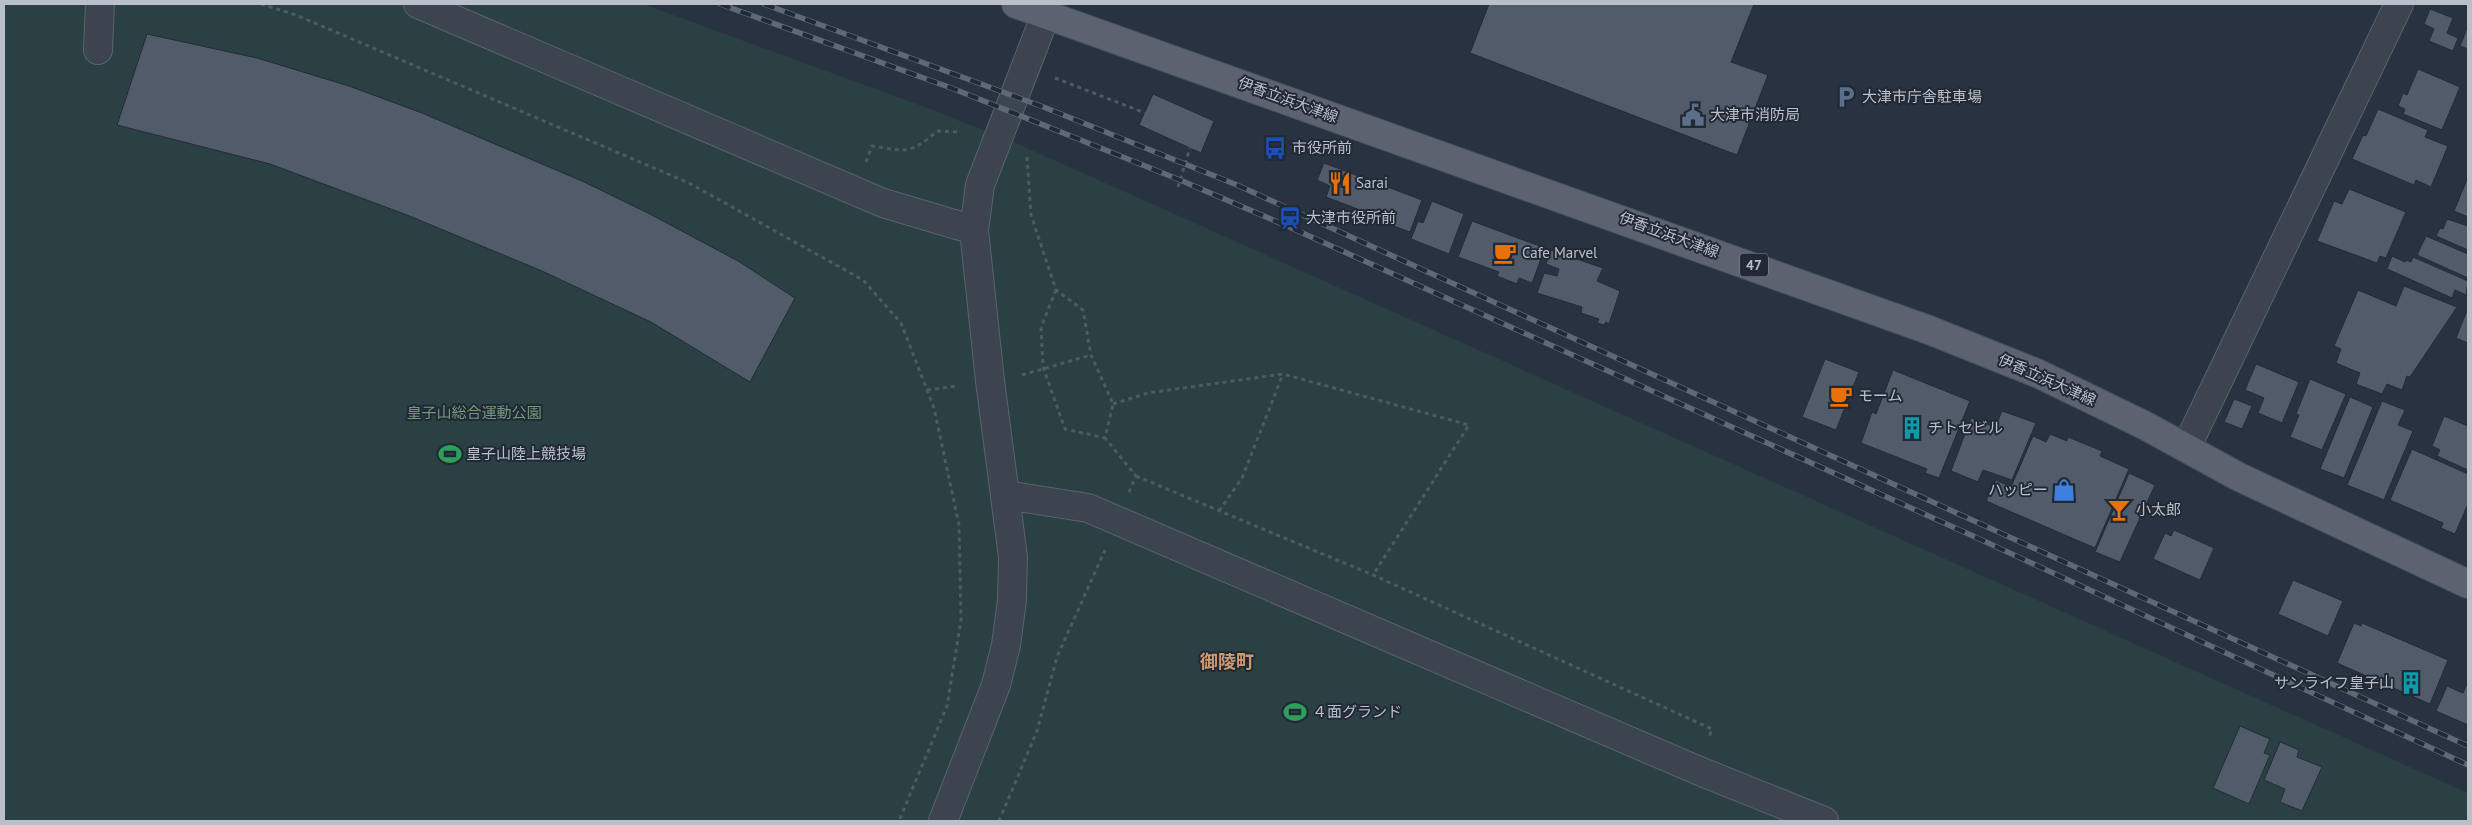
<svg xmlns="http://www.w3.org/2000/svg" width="2472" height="825" font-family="'PT Sans','Noto Sans JP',sans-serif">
<rect width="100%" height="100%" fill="#283240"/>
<path fill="#2b4042" d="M4,4h639l282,103 100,40 1443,646v28h-2464z"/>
<path fill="#525b6a" stroke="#232b37" d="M1489,4h265l-23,58 37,13 -31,80 -267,-102z
M2430,9l23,9 -6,15 11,5 -5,13 -24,-10 5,-12 -10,-5z
M2468,26v23l-8,-3z
M147,34l110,24 92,28 73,27 160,68 66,32 90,48 57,37 -45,84 -99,-60 -109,-51 -135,-56 -137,-51 -153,-39z
M2418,69l42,18 -18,43 -39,-16 2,-5 -7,-3 5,-13 4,2z
M1153,94l61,27 -13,32 -62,-28z
M2378,109l50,21 -3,7 23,9 -17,41 -15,-7 -2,5 -62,-26 11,-24 3,1z
M1324,163l98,37 -12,32 -30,-11 1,-3 -55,-21 4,-11 -13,-6z
M2468,177v40l-14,-6z
M2349,189l57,23 -20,46 -6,-2 -3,7 -60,-22 17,-40 8,3z
M1432,201l32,13 -15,40 -38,-15 7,-18 5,2z
M2447,219l21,7v24l-32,-14 4,-8 3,1z
M1472,221l73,27 -13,35 -13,-5 -2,6 -20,-8 2,-4 -41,-15z
M2426,236l42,18v24l-51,-23z
M1551,250l52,18 -6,13 23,10 -11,33 -3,-2 -2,3 -7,-2 2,-4 -18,-6 1,-6 -45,-14 7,-20 13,3 2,-7 -13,-5z
M2392,256l13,6 1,-2 5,2 2,-5 55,24 -2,14 -11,-5 -3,8 -65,-29z
M2404,286l53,21 -47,70 -3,-1 -5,14 -15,-6 -5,10 -26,-10 4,-11 -24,-10 5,-14 -7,-3 24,-56 38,16z
M2468,308v35l-12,-5z
M1825,359l34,13 -23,58 -34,-13z
M2256,364l43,18 -17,41 -24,-10 6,-15 -19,-8z
M1893,370l77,31 -31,77 -14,-5 2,-4 -66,-26 11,-31 4,2z
M2310,379l36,15 -24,56 -32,-13 9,-22 -3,-1z
M2350,397l23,10 -29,71 -24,-9z
M2234,399l18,7 -10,23 -18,-7z
M2382,401l23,9 -7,15 15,6 -29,69 -37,-15z
M2002,411l34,12 -24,57 -29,-10 -5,12 -27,-11 20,-53 24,9z
M2444,416l24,10v44l-31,-14 3,-6 -8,-4z
M2050,434l17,7 1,-4 34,14 -2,5 29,13 -34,79 -109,-47 10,-21 15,7 22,-51 13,6z
M2412,449l56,25v30l-13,30 -14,-6 2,-5 -53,-23z
M2129,473l26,12 -35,77 -25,-10z
M2174,530l40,18 -14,32 -47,-21 12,-26 6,3z
M2293,580l50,21 -15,35 -50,-22z
M2354,623l7,3 1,-3 86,37 -18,44 -93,-41z
M2468,682v43l-32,-14 11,-25 16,7z
M2240,726l30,13 -6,14 6,2 -21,49 -36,-16z
M2280,742l19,8 -2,7 25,10 -20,44 -22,-9 5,-13 -21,-9z"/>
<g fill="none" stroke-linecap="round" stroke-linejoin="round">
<defs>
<path id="minor" d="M418,4l465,199 91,27
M98,50l2,-46
M2186,448l213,-444
M1006,495l82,13 609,262 127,51
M943,821l53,-136 10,-40 6,-45 1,-43 -23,-176 -16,-151 6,-45 66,-171"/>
<path id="major" d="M1016,4l913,326 110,44 105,51 95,52 229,107"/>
</defs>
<use href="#minor" stroke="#5a626d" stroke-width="30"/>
<use href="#major" stroke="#464d59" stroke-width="30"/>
<path stroke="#4a5d5f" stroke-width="3" stroke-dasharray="4 4" stroke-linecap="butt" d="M261,4l35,11 393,168 174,97 38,43 33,85 25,117 2,95 -14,86 -48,115
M1055,78l90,35
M1027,157l4,58 25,75 27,20 8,45 22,49 -8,34 31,38 -7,16
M866,162l6,-16c32,5 39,9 65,-15l20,1
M1178,187l12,-39
M1056,290l-15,37 2,40 22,62 40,9
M1022,375l69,-20
M927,390l30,-4
M1113,404l35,-11 135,-19 186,51 -96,150
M1136,476l237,99 339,154 -4,10
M1219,511l23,-33 41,-104
M999,821l38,-90 20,-74 48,-107"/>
<use href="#minor" stroke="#3c4450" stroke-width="28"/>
<use href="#major" stroke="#5a636f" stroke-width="28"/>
<defs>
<path id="rail" d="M720,4l234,85 226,91 107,46 686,310 495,229
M764,4l282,104 191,77 1231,561"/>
</defs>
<use href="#rail" stroke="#5f6876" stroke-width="5.5"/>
<use href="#rail" stroke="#212935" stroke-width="4" stroke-dasharray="11" stroke-linecap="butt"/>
</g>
<defs>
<symbol id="parking-bare" viewBox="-9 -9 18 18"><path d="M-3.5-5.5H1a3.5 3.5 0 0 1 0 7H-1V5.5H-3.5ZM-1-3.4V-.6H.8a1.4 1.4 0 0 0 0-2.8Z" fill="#5c6f8a" stroke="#212935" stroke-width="2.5" paint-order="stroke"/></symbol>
<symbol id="civic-bare" viewBox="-9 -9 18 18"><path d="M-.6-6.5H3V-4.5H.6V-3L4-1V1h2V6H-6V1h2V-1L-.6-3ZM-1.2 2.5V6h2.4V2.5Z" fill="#5c6f8a" stroke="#212935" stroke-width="2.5" paint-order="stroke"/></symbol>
<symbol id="bus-bare" viewBox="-9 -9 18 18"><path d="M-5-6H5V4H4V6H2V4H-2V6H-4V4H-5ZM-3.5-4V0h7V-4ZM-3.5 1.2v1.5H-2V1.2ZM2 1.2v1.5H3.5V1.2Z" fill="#1a4fb4" stroke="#212935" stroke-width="2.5" paint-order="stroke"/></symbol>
<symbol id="restaurant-bare" viewBox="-9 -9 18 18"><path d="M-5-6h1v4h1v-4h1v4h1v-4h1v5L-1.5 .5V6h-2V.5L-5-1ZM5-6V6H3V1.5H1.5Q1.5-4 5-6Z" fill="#e8710a" stroke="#212935" stroke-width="2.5" paint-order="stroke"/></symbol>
<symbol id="station-bare" viewBox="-9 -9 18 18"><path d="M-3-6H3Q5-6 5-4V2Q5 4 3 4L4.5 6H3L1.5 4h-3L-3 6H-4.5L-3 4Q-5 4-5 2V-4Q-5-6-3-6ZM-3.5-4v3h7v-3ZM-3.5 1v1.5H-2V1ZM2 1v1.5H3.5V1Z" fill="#1a4fb4" stroke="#212935" stroke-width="2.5" paint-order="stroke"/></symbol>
<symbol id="cafe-bare" viewBox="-9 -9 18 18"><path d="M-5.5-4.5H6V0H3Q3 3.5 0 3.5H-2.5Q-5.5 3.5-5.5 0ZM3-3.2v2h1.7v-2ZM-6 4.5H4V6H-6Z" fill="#e8710a" stroke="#212935" stroke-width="2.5" paint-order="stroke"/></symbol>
<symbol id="building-bare" viewBox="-9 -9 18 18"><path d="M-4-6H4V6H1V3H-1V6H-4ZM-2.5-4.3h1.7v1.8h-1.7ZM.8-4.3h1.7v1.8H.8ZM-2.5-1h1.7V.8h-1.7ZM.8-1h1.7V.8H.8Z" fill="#0f9aa8" stroke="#212935" stroke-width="2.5" paint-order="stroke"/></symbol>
<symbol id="stadium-bare" viewBox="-9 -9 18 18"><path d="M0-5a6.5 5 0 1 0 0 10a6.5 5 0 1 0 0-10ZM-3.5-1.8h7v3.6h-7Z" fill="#2e9e5b" stroke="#212935" stroke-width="2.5" paint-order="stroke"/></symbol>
<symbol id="shop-bare" viewBox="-9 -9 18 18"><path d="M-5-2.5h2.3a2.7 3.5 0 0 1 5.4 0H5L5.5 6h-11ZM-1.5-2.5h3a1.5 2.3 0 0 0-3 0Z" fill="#3f7fe0" stroke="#212935" stroke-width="2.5" paint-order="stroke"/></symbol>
<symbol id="bar-bare" viewBox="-9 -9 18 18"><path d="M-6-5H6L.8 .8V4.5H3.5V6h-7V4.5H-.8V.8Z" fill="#e8710a" stroke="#212935" stroke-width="2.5" paint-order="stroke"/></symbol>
</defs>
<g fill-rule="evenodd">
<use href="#parking-bare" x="1830" y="81" width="32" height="32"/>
<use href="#civic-bare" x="1677" y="99" width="32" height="32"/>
<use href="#bus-bare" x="1259" y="132" width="32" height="32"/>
<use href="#restaurant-bare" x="1324" y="167" width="32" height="32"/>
<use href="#station-bare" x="1274" y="202" width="32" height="32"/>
<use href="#cafe-bare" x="1489" y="237" width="32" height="32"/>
<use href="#cafe-bare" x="1825" y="380" width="32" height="32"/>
<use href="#building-bare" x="1896" y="412" width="32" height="32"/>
<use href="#stadium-bare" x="434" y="438" width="32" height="32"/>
<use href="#shop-bare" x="2048" y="474" width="32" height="32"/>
<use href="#bar-bare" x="2103" y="494" width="32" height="32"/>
<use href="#building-bare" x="2395" y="667" width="32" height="32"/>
<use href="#stadium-bare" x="1279" y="696" width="32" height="32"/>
</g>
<g text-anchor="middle" stroke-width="4" stroke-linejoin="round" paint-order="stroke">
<rect fill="#212935" stroke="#8b939d" stroke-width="1" x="1740" y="253.5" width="28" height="23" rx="4"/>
<g font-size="14" font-weight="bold" fill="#b9c0ca">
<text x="1754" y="270">47</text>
</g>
<g font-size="15" fill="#b9c0ca" stroke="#212935" text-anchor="start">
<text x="1862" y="102">大津市庁舎駐車場</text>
<text x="1710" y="120">大津市消防局</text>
<text x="1292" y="153">市役所前</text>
<text x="1356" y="188">Sarai</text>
<text x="1306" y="223">大津市役所前</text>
<text x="1522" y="258">Cafe Marvel</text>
<text x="1858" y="401">モーム</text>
<text x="1928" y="433">チトセビル</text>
<text x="466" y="459">皇子山陸上競技場</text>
<text x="2048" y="495" text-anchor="end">ハッピー</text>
<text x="2136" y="515">小太郎</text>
<text x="2394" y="688" text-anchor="end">サンライフ皇子山</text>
<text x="1312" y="717">４面グランド</text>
</g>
<g font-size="15" fill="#b9c0ca" stroke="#212935">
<text transform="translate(1288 100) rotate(20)" y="5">伊香立浜大津線</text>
<text transform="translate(1669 235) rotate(20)" y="5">伊香立浜大津線</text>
<text transform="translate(2047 380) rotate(24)" y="5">伊香立浜大津線</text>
</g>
<g font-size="15" fill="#72997b" stroke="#212935">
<text x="474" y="418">皇子山総合運動公園</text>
</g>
<g font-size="18" font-weight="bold" fill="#ce9870" stroke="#212935">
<text x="1227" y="668">御陵町</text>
</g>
</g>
<rect width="2472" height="825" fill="none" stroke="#b9c0ca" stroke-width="10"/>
</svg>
